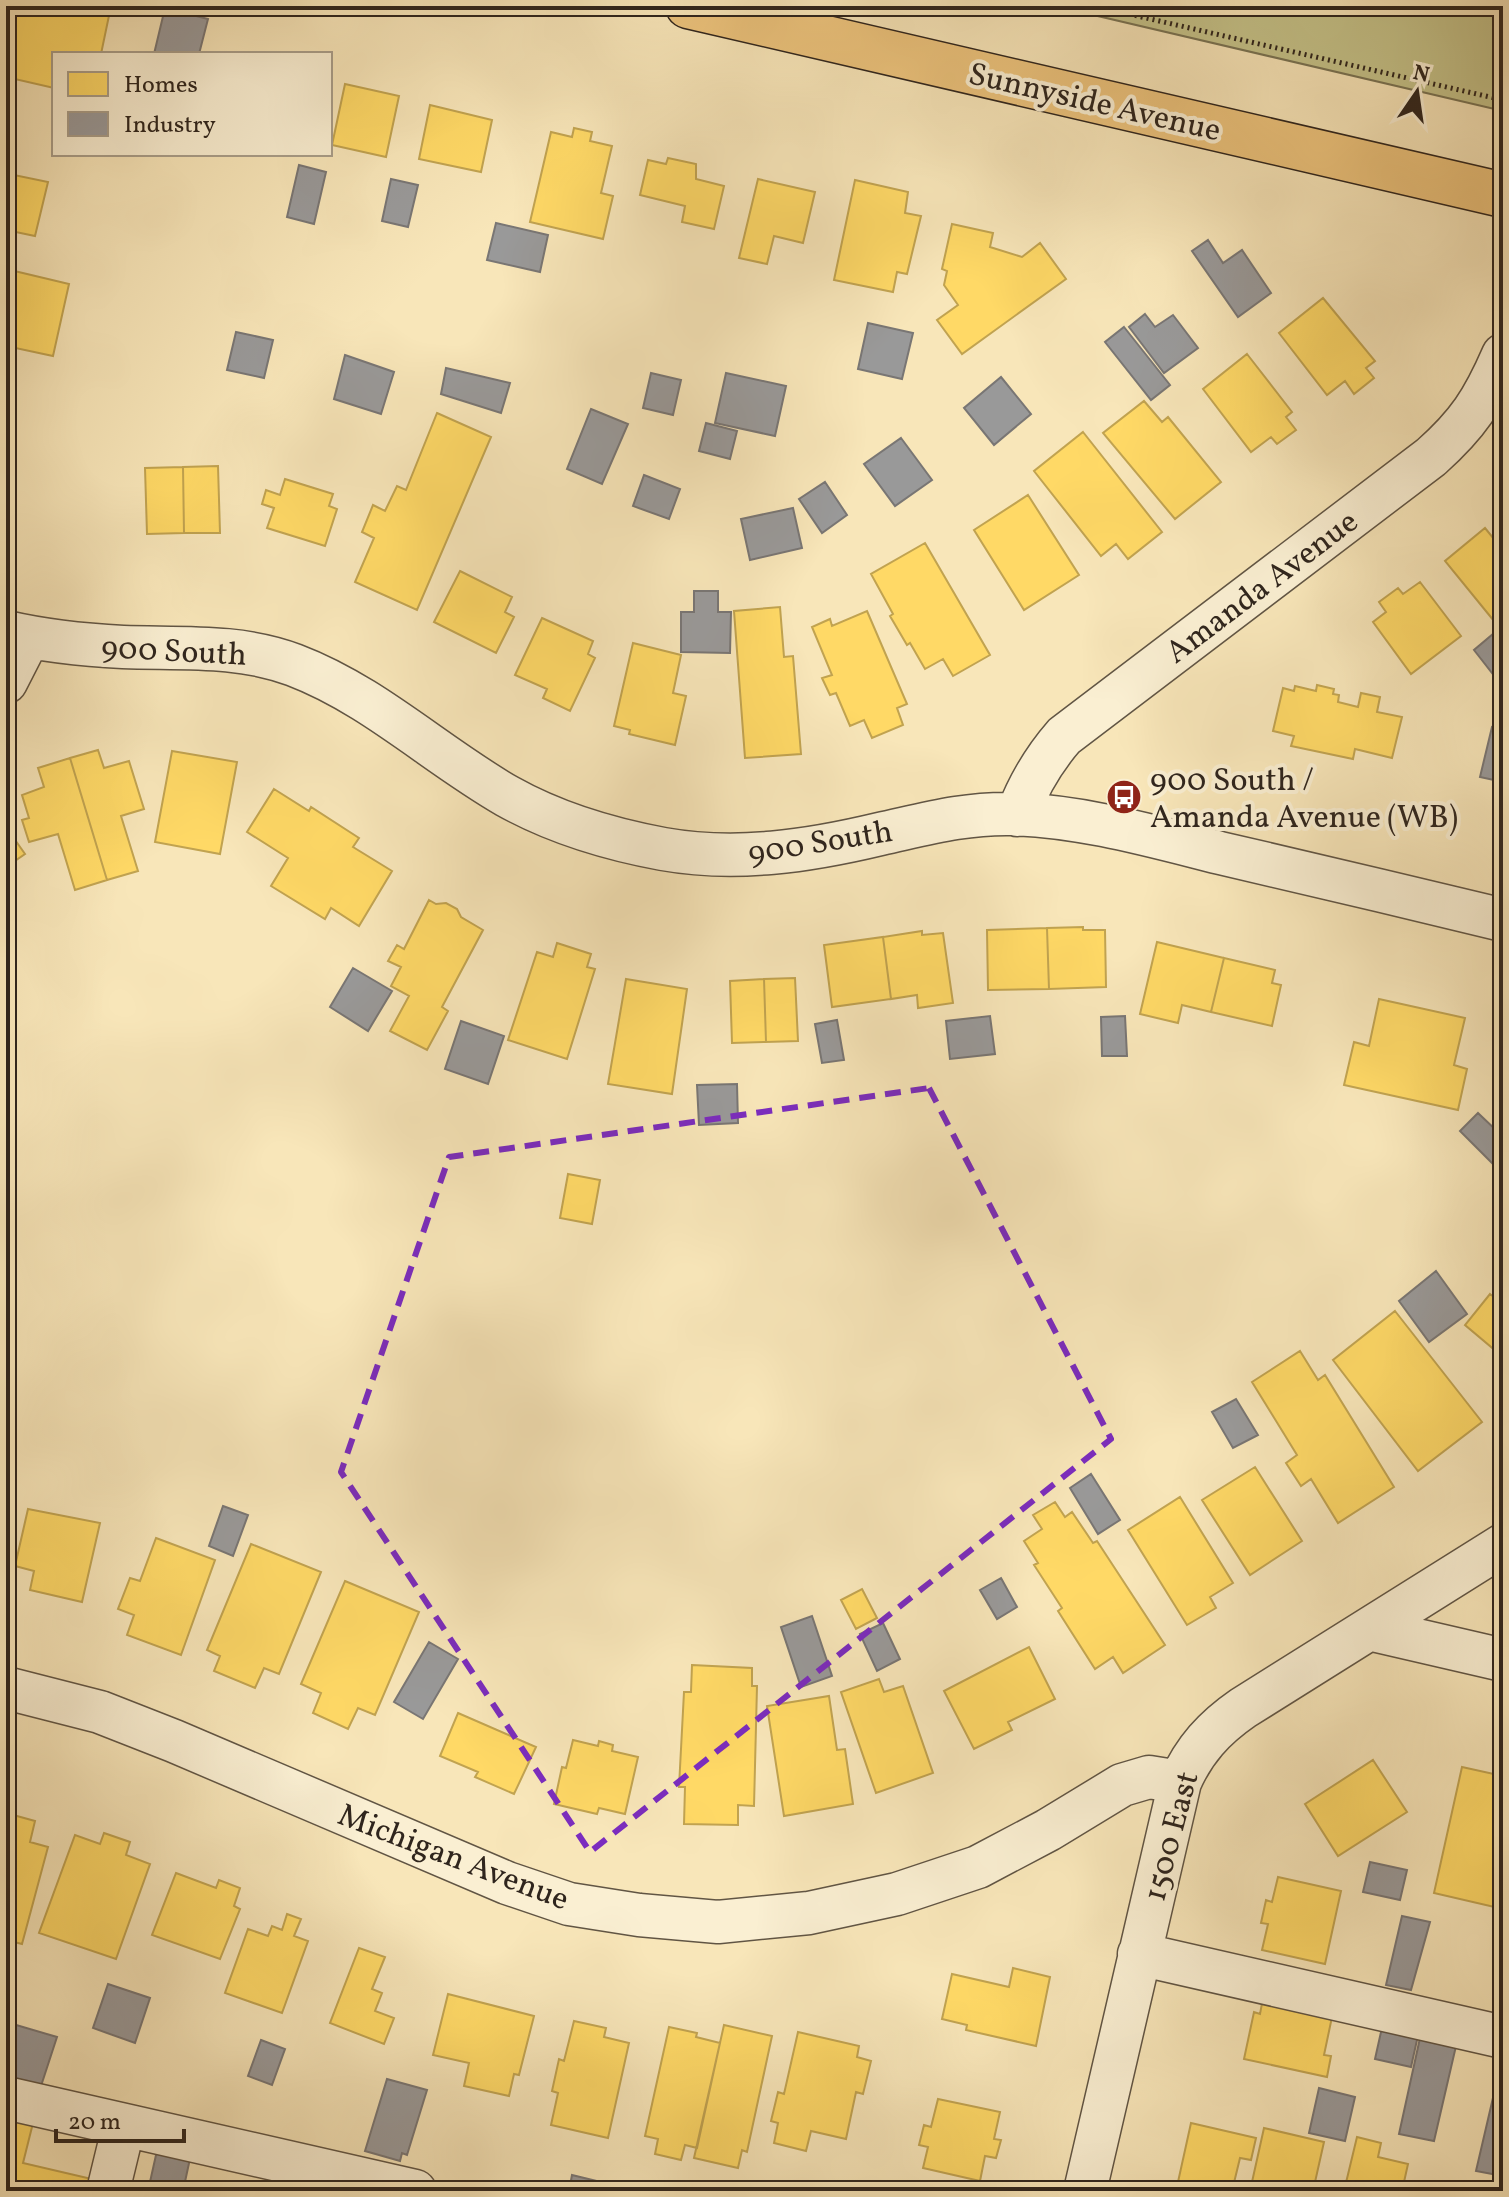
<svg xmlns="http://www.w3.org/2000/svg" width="1509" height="2197" font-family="Vollkorn,serif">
<rect width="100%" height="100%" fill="#f8e6b9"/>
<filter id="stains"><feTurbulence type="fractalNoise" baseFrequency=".0025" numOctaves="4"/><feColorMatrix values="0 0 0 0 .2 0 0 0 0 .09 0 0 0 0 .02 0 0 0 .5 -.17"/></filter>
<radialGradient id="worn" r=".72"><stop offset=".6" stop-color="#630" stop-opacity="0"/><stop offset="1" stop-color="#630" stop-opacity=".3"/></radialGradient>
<path fill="#c5c38a" stroke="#7a7454" stroke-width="2" d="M1055,6h448v105z"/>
<path fill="#ffd966" stroke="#c1a350" stroke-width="2" d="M6,6h105l-10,48h-47v34l-48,-11z
M345,84l54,12 -13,61 -54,-12z
M430,105l62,15 -11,52 -62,-13z
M574,128l18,4 -2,9 22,5 -11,47 12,3 -10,43 -73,-17 21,-90 21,5z
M6,154l7,2 -4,18 39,8 -13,54 -29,-6z
M668,158l28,6v15l28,7 -10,43 -32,-7 3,-16 -45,-11 8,-35 18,4z
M758,179l57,13 -12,51 -29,-7 -7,28 -28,-6z
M855,180l53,12 -3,21 16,3 -14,58 -10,-2 -4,20 -59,-12z
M952,224l41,9 -3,14 32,10 18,-14 26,36 -104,75 -25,-34 21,-15 -14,-20 3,-14 -5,-2z
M6,269l63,15 -16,72 -47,-10z
M1323,298l52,63 -9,7 8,10 -20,16 -9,-13 -18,14 -48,-62z
M1247,354l45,58 -6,5 10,13 -19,14 -6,-7 -20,15 -48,-63z
M1144,401l18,21 6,-5 53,65 -46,37 -72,-86z
M437,413l54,24 -74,173 -62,-28 19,-44 -12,-6 11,-27 12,6 12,-25 9,4z
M1083,432l79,100 -34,27 -12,-15 -15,12 -67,-85z
M218,466l2,67h-36l-1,-66z
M183,467l1,66 -37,1 -2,-66z
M285,479l48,15 -4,12 8,3 -12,37 -58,-18 7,-20 -12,-4 4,-14 14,5z
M1028,495l51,80 -55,35 -50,-80z
M1485,528l18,22v64l-9,7 -49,-60z
M925,543l65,112 -37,21 -10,-17 -18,10 -15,-26 -3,2 -17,-29 3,-2 -22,-40z
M460,571l52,26 -7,15 9,5 -18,36 -62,-31z
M1420,582l41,54 -50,38 -38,-52 13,-10 -7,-10 19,-14 5,6z
M780,607l4,50 9,-1 8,98 -56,4 -11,-147z
M867,611l40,93 -10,4 6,17 -31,13 -8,-18 -14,6 -14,-33 -6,2 -8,-17 10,-3 -20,-48 18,-8 2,7z
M542,618l51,23 -5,13 7,4 -25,53 -27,-13 4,-9 -32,-14z
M633,643l48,12 -8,38 13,3 -11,49 -46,-11 1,-4 -16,-4z
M1317,685l17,4 -1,5 6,1 -1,7 20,5 3,-14 19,4 -3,15 25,5 -10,41 -37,-9 -2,10 -62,-13 3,-10 -21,-5 10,-43 11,3 1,-5 21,5z
M98,750l6,18 25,-7 15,48 -23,7 17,55 -31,9 -37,-122z
M172,751l65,11 -17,92 -65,-12z
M70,758l37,122 -32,10 -17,-56 -29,8 -7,-22 7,-2 -7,-23 22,-8 -6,-19z
M274,789l35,22 2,-4 48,31 -6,9 39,24 -33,55 -28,-18 -6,11 -54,-33 17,-28 -41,-26z
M6,827l19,27 -19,13z
M429,900l7,4 10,-1 11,6 4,8 22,13 -41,77 6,4 -21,39 -37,-19 19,-35 -18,-10 10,-19 -13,-6 9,-16 7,4z
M1083,927v3h22l1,57 -57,2 -2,-61z
M1047,928l2,61 -61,1 -1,-60z
M922,931v4l21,-2 10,70 -35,5 -1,-13 -26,4 -8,-62z
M883,937l8,62 -59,8 -8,-62z
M1157,942l67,16 -13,54 -29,-7 -4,18 -38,-9z
M557,943l34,11 -4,13 8,2 -28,90 -59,-19 29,-88 16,5z
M1224,958l51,12 -3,13 9,2 -9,41 -61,-14z
M795,978l3,63 -32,1 -2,-63z
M626,979l61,10 -15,105 -64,-10z
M764,979l2,63 -34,1 -2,-62z
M1379,999l86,19 -11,47 13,4 -9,41 -114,-25 10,-43 15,4z
M568,1174l32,6 -8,44 -32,-6z
M1490,1294l13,10v53l-38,-32z
M1395,1311l87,111 -64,49 -85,-111z
M1300,1351l18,29 7,-5 69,112 -56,36 -27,-44 -10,7 -15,-23 11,-8 -45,-73z
M1255,1467l47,74 -52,34 -48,-75z
M1180,1497l53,86 -23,14 6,11 -29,17 -59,-95z
M1055,1502l10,15 7,-5 21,31 4,-2 68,104 -42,28 -10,-16 -18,12 -37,-58 4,-3 -28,-43 4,-2 -14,-22 18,-12 -9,-14z
M28,1509l72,14 -18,79 -52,-12 4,-19 -19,-5z
M156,1538l59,22 -34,95 -54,-20 7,-20 -16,-6 12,-31 10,3z
M251,1544l70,28 -42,102 -15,-6 -9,20 -41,-17 6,-15 -13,-6z
M345,1581l74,31 -44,103 -17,-7 -10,21 -35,-16 8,-20 -20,-9z
M862,1589l15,29 -21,11 -15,-29z
M1029,1647l26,52 -47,23 4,8 -38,19 -30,-58z
M692,1665l60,3v18h5l-3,120 -16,-1v20l-54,-1 1,-37h-6l5,-95h7z
M879,1679l5,13 19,-6 30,87 -57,20 -35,-101z
M829,1696l8,54 8,-1 8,55 -69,12 -17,-110z
M458,1713l78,34 -22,47 -39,-17 3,-5 -38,-16z
M573,1740l25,6 1,-5 14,4 -1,6 26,6 -13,57 -26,-6 -2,6 -43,-10 8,-37 4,1z
M1373,1760l34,52 -69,44 -33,-52z
M1462,1767l41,9v133l-69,-16z
M6,1813l29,8 -5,21 18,5 -26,97 -16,-4z
M104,1833l26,9 -4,13 24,9 -34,95 -77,-26 36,-98 25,9z
M176,1873l40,15 3,-8 21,8 -6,18 6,3 -20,50 -68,-24z
M1278,1877l63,14 -16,73 -63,-14 6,-26 -7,-1 5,-23 6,2z
M287,1914l14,5 -7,17 14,5 -26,72 -57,-20 23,-64 20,7 4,-10 10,4z
M359,1948l26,9 -13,32 10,4 -7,18 19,7 -10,26 -54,-21z
M1013,1968l37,9 -14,69 -70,-16 1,-5 -25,-6 10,-45 57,13z
M1264,1993l68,24 -8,38 7,1 -4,21 -83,-18 10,-47 6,2z
M448,1994l86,22 -15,59 -5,-1 -5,22 -45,-10 5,-23 -36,-8z
M574,2021l32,7 -2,9 25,6 -21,95 -57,-13 7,-32 -6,-2 7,-32 5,2z
M724,2025l48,11 -25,116 -5,-2 -4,18 -44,-10z
M669,2027l28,6 -1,4 24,6 -23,105 -12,-3 -4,15 -26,-6 3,-15 -13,-3z
M798,2032l61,14 -2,11 14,4 -8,33 -7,-2 -10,47 -35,-8 -5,20 -32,-8 4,-20 -7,-2 7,-29 6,2z
M938,2099l62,13 -6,27 7,1 -5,18 -11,-2 -5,25 -57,-13 5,-21 -9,-2 5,-20 7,2z
M6,2113l28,6 -11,44 73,17 -2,11h-88z
M1191,2123l65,15 -5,22 -11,-2 -8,33h-56z
M1264,2128l60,14 -11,49h-63z
M1357,2137l24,6 -3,14 30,7 -6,27h-58z"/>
<path fill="#999" stroke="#797674" stroke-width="2" d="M165,8l43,11 -9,35h-45z
M299,165l27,7 -12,52 -27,-7z
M391,179l27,6 -10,42 -26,-6z
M496,223l52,12 -8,37 -53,-12z
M1208,240l15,23 19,-13 29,43 -33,24 -46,-66z
M1145,314l10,13 18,-12 25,33 -34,25 -35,-46z
M868,323l45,10 -11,46 -44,-10z
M1124,327l46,58 -19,15 -46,-58z
M236,332l37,8 -9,38 -37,-8z
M345,355l49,17 -13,42 -47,-15z
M446,368l64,15 -9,30 -60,-19z
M651,373l30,7 -8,35 -30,-7z
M726,373l60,13 -11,50 -60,-13z
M1001,377l30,37 -37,31 -30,-37z
M591,409l37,15 -26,60 -35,-15z
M706,423l31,8 -7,28 -31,-8z
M901,438l31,42 -37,26 -31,-42z
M644,475l36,14 -11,30 -36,-13z
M825,482l22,33 -25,18 -23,-34z
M793,508l9,40 -52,12 -9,-41z
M694,591h24v21h13l-1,41 -49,-1v-40h13z
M1493,634l10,12v41l-29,-37z
M1492,727l11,3v52l-23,-5z
M353,968l39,23 -24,40 -38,-24z
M990,1016l5,38 -45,5 -4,-38z
M1125,1016l2,40h-25l-1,-39z
M837,1020l7,40 -22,3 -7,-39z
M461,1021l43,15 -16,48 -43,-15z
M737,1084l1,39 -39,2 -2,-40z
M1478,1113l21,20 4,-20v61l-43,-43z
M1436,1271l31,43 -38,28 -30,-41z
M1236,1399l22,36 -25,13 -21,-36z
M1091,1474l29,46 -22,14 -28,-46z
M223,1506l25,9 -15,41 -24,-10z
M1001,1578l16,29 -20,12 -17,-29z
M812,1616l20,60 -31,11 -20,-60z
M883,1623l17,36 -23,12 -17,-37z
M429,1642l29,17 -35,60 -29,-17z
M1370,1862l37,8 -7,30 -37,-8z
M1402,1916l28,6 -19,68 -25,-5z
M108,1984l42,14 -15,45 -42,-15z
M6,2022l51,15 -17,52 -34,-10z
M1383,2023l36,8 -8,36 -36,-8z
M1420,2038l36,8 -22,95 -35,-7z
M261,2040l24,9 -13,36 -24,-9z
M1502,2059h1v117l-27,-5z
M387,2079l40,11 -20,65 -5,-2 -2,8 -35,-10z
M1319,2088l36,9 -10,44 -36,-8z
M158,2146l33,8 -8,37h-35z
M572,2175l41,10 -2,6h-42z"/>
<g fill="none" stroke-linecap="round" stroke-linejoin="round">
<defs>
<path id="minor" d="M6,632c39,9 77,13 117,15 57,2 116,-3 171,18 79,30 140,89 213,131 48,27 102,43 156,53 73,13 146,2 217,-15 46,-10 84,-21 132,-20 70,2 140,22 208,39 94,22 189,44 283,67
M6,682l23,-45
M1017,815c12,-31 26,-55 47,-79l367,-279c37,-33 52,-56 72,-102
M1369,1629l134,31
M6,1688l94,24 74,29 333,142 62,21 70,11 79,7 91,-9 88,-19 81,-27 70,-37 74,-45 27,-8 31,5
M1139,1954l364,83
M6,2098l409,93
M108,2191l16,-66
M1085,2191l95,-409c14,-32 34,-54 63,-74l260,-163"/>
<path id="major" d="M688,6l815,189"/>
</defs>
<use href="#minor" stroke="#615544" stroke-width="45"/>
<use href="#major" stroke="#2f251d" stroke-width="47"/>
<path stroke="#2f251d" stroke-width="5" stroke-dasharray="2 4" stroke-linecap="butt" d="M1094,6l409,94"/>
<use href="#minor" stroke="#faefd2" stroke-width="42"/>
<use href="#major" stroke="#ecc37c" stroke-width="44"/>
</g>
<path fill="none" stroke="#7b2cbf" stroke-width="6" stroke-dasharray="16 10" stroke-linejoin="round" d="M929,1088l182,351 -521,413 -249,-380 108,-315z"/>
<defs>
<symbol id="bus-disc" viewBox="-11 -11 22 22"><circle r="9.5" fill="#8f2418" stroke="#faefd2"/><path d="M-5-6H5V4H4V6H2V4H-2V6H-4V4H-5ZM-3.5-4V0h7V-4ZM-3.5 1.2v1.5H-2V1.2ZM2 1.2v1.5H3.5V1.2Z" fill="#fff"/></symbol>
</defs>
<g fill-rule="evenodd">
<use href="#bus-disc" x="1104" y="777" width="40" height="40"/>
</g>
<g text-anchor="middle" stroke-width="8" stroke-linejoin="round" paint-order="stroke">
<g font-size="32" fill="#2f251d" stroke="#faefd2">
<text transform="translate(1095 101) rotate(13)" y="11">Sunnyside Avenue</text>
<text transform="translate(1261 586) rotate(-37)" y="11">Amanda Avenue</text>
<text transform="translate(174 650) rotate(3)" y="11">900 South</text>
<text transform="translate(820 841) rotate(-9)" y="11">900 South</text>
<text transform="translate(1170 1836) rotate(-75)" y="11">1500 East</text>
<text transform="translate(454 1856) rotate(21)" y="11">Michigan Avenue</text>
</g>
<g font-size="32" fill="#2f251d" stroke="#faefd2" text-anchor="start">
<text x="1150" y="790">900 South /<tspan x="1150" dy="37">Amanda Avenue (WB)</tspan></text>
</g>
</g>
<rect width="1509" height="2197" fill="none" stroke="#f8e6b9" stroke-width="32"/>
<rect x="8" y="8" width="1493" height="2181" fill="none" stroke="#2f251d" stroke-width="4"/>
<rect x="16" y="16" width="1477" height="2165" fill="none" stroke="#2f251d" stroke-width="2"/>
<rect x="52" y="52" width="280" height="104" fill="#faefd2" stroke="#a99e8a" stroke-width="2"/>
<rect x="68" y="72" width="40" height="24" fill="#ffd966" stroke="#a99e8a" stroke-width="2"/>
<text x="124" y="92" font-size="24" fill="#2f251d">Homes</text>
<rect x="68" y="112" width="40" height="24" fill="#999999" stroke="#a99e8a" stroke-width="2"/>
<text x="124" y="132" font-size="24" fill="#2f251d">Industry</text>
<g transform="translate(1417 92) rotate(13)" stroke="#faefd2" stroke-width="6" paint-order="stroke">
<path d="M0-6L14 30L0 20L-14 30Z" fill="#2f251d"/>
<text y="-12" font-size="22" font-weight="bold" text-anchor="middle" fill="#2f251d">N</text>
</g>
<path d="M56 2129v12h128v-12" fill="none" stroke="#2f251d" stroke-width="4"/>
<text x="68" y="2129" font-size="24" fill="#2f251d" stroke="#faefd2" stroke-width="6" paint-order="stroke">20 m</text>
<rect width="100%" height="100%" filter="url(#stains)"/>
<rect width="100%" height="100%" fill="url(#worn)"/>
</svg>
